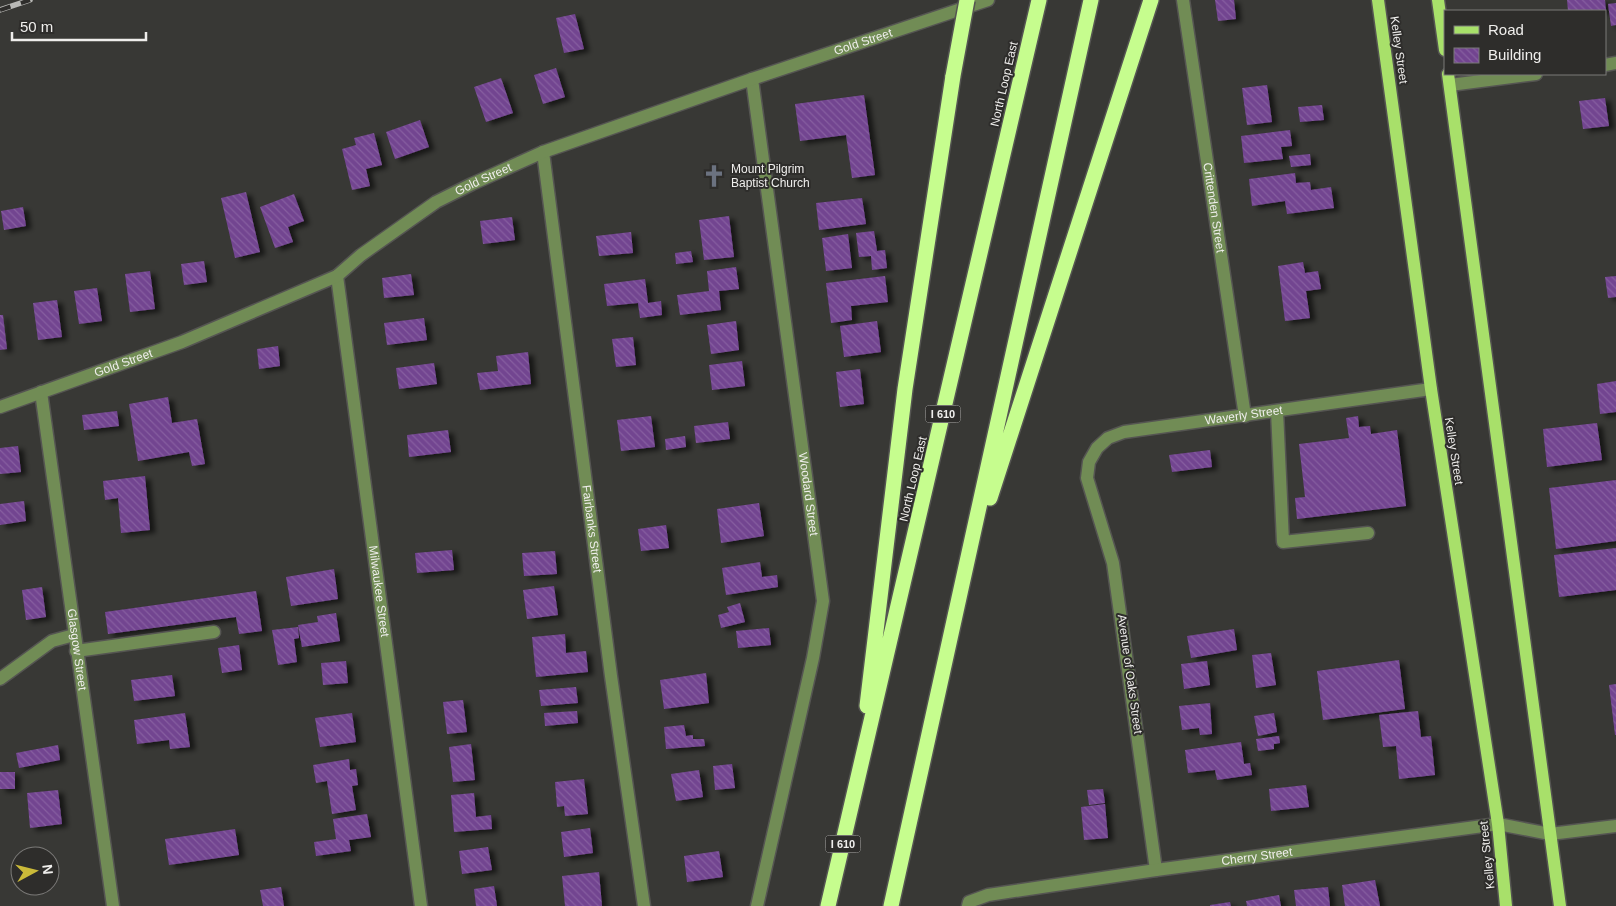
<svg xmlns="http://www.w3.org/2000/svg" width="1616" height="906" font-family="Arial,sans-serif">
<defs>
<pattern id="building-back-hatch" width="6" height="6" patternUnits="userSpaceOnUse" patternTransform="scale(1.25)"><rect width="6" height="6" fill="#724490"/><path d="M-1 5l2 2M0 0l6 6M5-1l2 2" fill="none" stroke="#865fa0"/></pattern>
<filter id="shadow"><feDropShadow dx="5.5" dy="3" stdDeviation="2.5" flood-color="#0009"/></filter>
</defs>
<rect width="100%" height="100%" fill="#383835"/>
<path fill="url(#building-back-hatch)" filter="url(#shadow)" d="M1215,0h19l2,19 -18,2z
M1567,0h38l1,11h-38z
M1616,3v22l-5,1 -3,-22z
M575,14l9,35 -20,4 -8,-35z
M556,68l9,29 -22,7 -9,-29z
M501,78l12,35 -27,9 -12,-35z
M1267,85l5,37 -25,3 -5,-37z
M864,95l11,80 -23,3 -6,-43 -46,6 -5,-37z
M1605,98l4,28 -26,3 -4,-28z
M1322,105l2,15 -24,2 -2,-15z
M420,120l9,27 -34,12 -9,-27z
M1290,130l2,16 -11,1 2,12 -39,4 -3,-27z
M374,133l8,32 -16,4 4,17 -18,4 -10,-41 14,-4 -2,-7z
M1310,154l1,11 -20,2 -2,-11z
M1295,173l1,10 14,-1 1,8 20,-3 3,21 -47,6 -2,-13 -33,5 -3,-27z
M246,192l14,60 -25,6 -14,-60z
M294,194l10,27 -16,6 5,15 -18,6 -15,-41z
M862,198l4,26 -47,6 -3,-27z
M23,207l3,19 -22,4 -3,-19z
M729,216l5,41 -30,3 -5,-40z
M512,217l3,23 -32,4 -3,-23z
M874,231l3,20 8,-1 2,18 -15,2 -1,-14 -12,1 -3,-24z
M631,232l2,21 -34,3 -3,-20z
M848,234l4,34 -26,3 -4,-33z
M691,251l2,11 -17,2 -1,-11z
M204,261l3,21 -23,3 -3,-21z
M1303,262l2,11 13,-2 3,18 -15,2 4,27 -25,3 -7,-55z
M736,267l3,22 -20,2 2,19 -41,5 -3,-20 32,-4 -2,-20z
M150,271l5,38 -25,3 -5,-38z
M411,274l3,21 -30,3 -2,-20z
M885,276l3,26 -37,4 1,14 -21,3 -5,-40z
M1616,276v21l-8,1 -3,-21z
M645,279l3,24 13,-2 1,14 -22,3 -2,-15 -31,3 -3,-22z
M97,288l5,33 -23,3 -5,-33z
M57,300l5,37 -24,3 -5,-37z
M0,315h3l4,34 -7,1z
M424,318l3,22 -40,5 -3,-22z
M736,321l3,29 -28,4 -4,-29z
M877,321l4,31 -37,5 -4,-31z
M633,337l3,28 -20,2 -4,-28z
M278,346l2,20 -21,3 -2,-20z
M528,352l3,32 -51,6 -3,-17 21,-2 -2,-15z
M742,361l3,25 -33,4 -3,-25z
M434,363l3,21 -38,5 -3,-21z
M860,369l4,35 -24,3 -4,-35z
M1616,381v31l-16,2 -3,-30z
M168,397l4,26 25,-4 8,45 -13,2 -3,-14 -51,9 -9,-57z
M117,411l2,15 -35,4 -2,-15z
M651,416l4,31 -34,4 -4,-31z
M1358,416l1,11 11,-1 1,8 26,-4 9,76 -109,13 -2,-21 10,-1 -6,-53 50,-6 -3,-20z
M728,422l2,17 -34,4 -2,-17z
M1597,423l5,37 -55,7 -4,-38z
M448,430l3,22 -42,5 -2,-22z
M685,436l1,11 -20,3 -1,-11z
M18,446l3,26 -21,2v-26z
M1210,450l2,17 -40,5 -3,-17z
M145,476l5,54 -29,3 -3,-35 -13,2 -2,-19z
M1616,480v61l-60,8 -7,-61z
M24,501l2,20 -26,4v-21z
M759,503l5,33 -43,7 -4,-34z
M666,525l3,23 -28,3 -3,-22z
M1616,548v42l-57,7 -5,-42z
M452,550l2,20 -37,3 -2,-20z
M555,551l2,23 -33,2 -2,-23z
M760,562l2,15 15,-2 1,12 -52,8 -4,-27z
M334,569l4,30 -47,7 -5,-29z
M554,586l4,29 -31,4 -4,-29z
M42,587l4,30 -20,3 -4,-30z
M256,591l6,40 -23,3 -3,-17 -128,17 -3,-22z
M740,603l5,19 -24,6 -3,-13 11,-3 -2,-5z
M336,613l4,28 -38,6 -4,-22 20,-3 -1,-6z
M298,627l1,11 -5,1 3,23 -19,3 -6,-35z
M769,628l2,17 -33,3 -2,-17z
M1234,629l3,21 -46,8 -4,-22z
M565,634l1,19 20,-2 2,21 -52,5 -4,-40z
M239,645l3,25 -20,3 -4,-25z
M1271,653l5,32 -20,3 -4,-33z
M1399,660l6,49 -82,11 -6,-49z
M346,661l2,22 -25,2 -2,-22z
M1207,661l3,24 -26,4 -3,-25z
M706,673l3,30 -45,6 -4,-29z
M172,675l3,21 -41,5 -3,-21z
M1616,684v51h-1l-6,-50z
M576,687l2,16 -37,3 -2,-16z
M463,700l4,32 -20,2 -4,-32z
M1210,703l2,31 -12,1 -1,-7 -17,2 -3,-24z
M577,711l1,12 -33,3 -1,-13z
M1418,711l3,26 10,-1 4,39 -36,4 -3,-33 -13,1 -4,-32z
M185,713l5,34 -20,2 -1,-9 -32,4 -3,-24z
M352,713l4,29 -36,5 -5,-29z
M1274,713l3,19 -19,4 -4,-20z
M684,725l2,11 7,-1v4h11l1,7 -39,3 -2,-22z
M1279,736l1,7 -6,1v5l-16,2 -2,-12z
M1241,742l3,22 6,-1 2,12 -35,5 -2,-10 -27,3 -3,-23z
M471,744l4,36 -22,2 -4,-35z
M58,745l2,15 -41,8 -3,-15z
M349,759l1,11 6,-1 2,16 -6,1 4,24 -24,4 -5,-33 -11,2 -3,-18z
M732,764l3,24 -20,2 -2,-24z
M699,770l4,27 -27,4 -5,-27z
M0,772h15v17h-15z
M584,779l4,35 -23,2 -1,-10 -7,1 -2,-25z
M1306,785l3,22 -38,4 -2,-22z
M1103,789l2,14 -16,2 -2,-15z
M58,790l4,34 -32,4 -3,-35z
M474,793l2,24 15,-2 1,14 -38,3 -3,-37z
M1105,804l3,34 -24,2 -3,-33z
M367,814l4,23 -22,3 2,11 -35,5 -2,-14 22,-3 -3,-20z
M590,828l3,25 -29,4 -3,-25z
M235,829l4,26 -70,10 -4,-26z
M488,847l4,23 -30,4 -3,-23z
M719,851l4,26 -36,5 -3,-26z
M599,872l3,34h-37l-3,-30z
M1375,880l5,26h-35l-3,-21z
M494,886l3,20h-21l-2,-17z
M281,887l3,19h-21l-3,-16z
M1328,887l2,19h-34l-2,-16z
M1279,895l2,11h-34l-1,-5z
M1230,902l1,4h-21v-1z"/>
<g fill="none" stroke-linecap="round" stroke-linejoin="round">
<defs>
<g id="minor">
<path id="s1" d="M1183,0l62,416"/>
<path d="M1605,65l11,-2"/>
<path id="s2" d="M752,79l71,522 -10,57 -56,248"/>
<path d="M1450,85l86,-11"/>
<path id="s3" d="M543,152l68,524 33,230"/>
<path id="s4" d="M337,276l84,630"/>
<path id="s5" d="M41,392l72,514"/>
<path id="s6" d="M0,407l182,-65 155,-66 24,-21 75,-53 36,-18 71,-32 209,-73 236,-79"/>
<path d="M1277,411l6,131 85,-9"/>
<path d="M76,651l138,-19"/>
<path d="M0,679l52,-38 22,-6"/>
<path id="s7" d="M1156,870l-43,-307 -26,-85 2,-16 8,-14 11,-10 16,-6 307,-43"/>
<path id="s8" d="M968,906l1,-4 19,-7 168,-25 342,-46 52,10 66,-8"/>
</g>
<path id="major" d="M1378,0l53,389 67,435 8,82
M1438,0l7,50
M1448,74l112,832"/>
<path id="highway" d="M990,498l161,-498
M867,706l38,-317 48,-313
M828,906l211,-906
M891,906l200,-906"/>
</defs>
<use href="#minor" stroke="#555552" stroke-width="15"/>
<use href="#major" stroke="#555552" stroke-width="15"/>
<use href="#highway" stroke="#555552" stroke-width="18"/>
<use href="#minor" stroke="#718c55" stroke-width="12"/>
<use href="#major" stroke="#a8e06a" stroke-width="12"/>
<use href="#highway" stroke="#c6fd8e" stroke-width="15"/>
<defs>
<path id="rail" d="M0,10l30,-10"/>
</defs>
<use href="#rail" stroke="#b9b9b6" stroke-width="5.5"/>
<use href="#rail" stroke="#2e2d2b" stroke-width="4" stroke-dasharray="11" stroke-linecap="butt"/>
<defs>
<path id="highway-bridge" d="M953,76l14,-76"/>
</defs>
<use href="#highway-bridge" stroke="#555552" stroke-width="18" stroke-linecap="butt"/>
<use href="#highway-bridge" stroke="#c6fd8e" stroke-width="15"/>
</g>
<defs>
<symbol id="church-bare" viewBox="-9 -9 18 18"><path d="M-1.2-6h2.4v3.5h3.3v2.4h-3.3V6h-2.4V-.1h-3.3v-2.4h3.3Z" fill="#6b7280" stroke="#2e2d2b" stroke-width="2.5" paint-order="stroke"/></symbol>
</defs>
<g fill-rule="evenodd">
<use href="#church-bare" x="698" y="160" width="32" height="32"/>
</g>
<g text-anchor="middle" stroke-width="4" stroke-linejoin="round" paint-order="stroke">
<g fill="#2e2d2b" stroke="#b5b4b2" stroke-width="1">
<rect x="925.5" y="405.5" width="35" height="17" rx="4"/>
<rect x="825.5" y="835.5" width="35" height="17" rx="4"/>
</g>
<g font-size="11" font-weight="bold" fill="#efeeec">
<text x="943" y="418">I 610</text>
<text x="843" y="848">I 610</text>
</g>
<g font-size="12" fill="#efeeec" stroke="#2e2d2b">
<text dy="4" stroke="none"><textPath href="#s6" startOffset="942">Gold Street</textPath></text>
<text transform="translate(1399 50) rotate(82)" y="4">Kelley Street</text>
<text transform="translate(1004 84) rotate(-77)" y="4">North Loop East</text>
<text dy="4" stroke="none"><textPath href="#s6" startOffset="538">Gold Street</textPath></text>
<text dy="4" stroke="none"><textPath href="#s1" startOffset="210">Crittenden Street</textPath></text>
<text dy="4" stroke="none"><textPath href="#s6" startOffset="131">Gold Street</textPath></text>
<text dy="4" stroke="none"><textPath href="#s7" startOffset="584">Waverly Street</textPath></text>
<text transform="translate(1454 451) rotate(81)" y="4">Kelley Street</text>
<text transform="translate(913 479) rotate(-77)" y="4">North Loop East</text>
<text dy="4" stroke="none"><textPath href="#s2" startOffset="419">Woodard Street</textPath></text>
<text dy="4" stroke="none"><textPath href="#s3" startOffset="380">Fairbanks Street</textPath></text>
<text dy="4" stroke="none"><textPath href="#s4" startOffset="318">Milwaukee Street</textPath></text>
<text dy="4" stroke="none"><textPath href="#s5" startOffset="260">Glasgow Street</textPath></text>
<text transform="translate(1130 674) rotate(82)" y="4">Avenue of Oaks Street</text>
<text transform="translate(1487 855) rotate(-96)" y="4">Kelley Street</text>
<text dy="4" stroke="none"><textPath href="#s8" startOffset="296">Cherry Street</textPath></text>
</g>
<g font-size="12" fill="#efeeec" stroke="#2e2d2b" text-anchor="start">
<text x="731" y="173">Mount Pilgrim<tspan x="731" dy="14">Baptist Church</tspan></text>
</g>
</g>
<rect x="1444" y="10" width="162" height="65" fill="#2e2d2b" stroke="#7b7a78"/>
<rect x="1454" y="26" width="25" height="8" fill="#a8e06a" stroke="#7b7a78"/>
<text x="1488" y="35" font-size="15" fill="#efeeec">Road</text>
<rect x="1454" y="48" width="25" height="15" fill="url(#building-back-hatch)" stroke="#7b7a78"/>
<text x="1488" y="60" font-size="15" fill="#efeeec">Building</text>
<g transform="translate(35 871) rotate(83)"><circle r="24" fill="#2e2d2b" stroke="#7b7a78"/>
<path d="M0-4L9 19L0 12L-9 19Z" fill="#cbba39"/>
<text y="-8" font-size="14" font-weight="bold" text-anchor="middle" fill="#efeeec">N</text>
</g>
<path d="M12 32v8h134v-8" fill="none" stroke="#efeeec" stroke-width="2.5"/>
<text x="20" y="32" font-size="15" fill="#efeeec" stroke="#2e2d2b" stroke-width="4" paint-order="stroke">50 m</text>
</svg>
